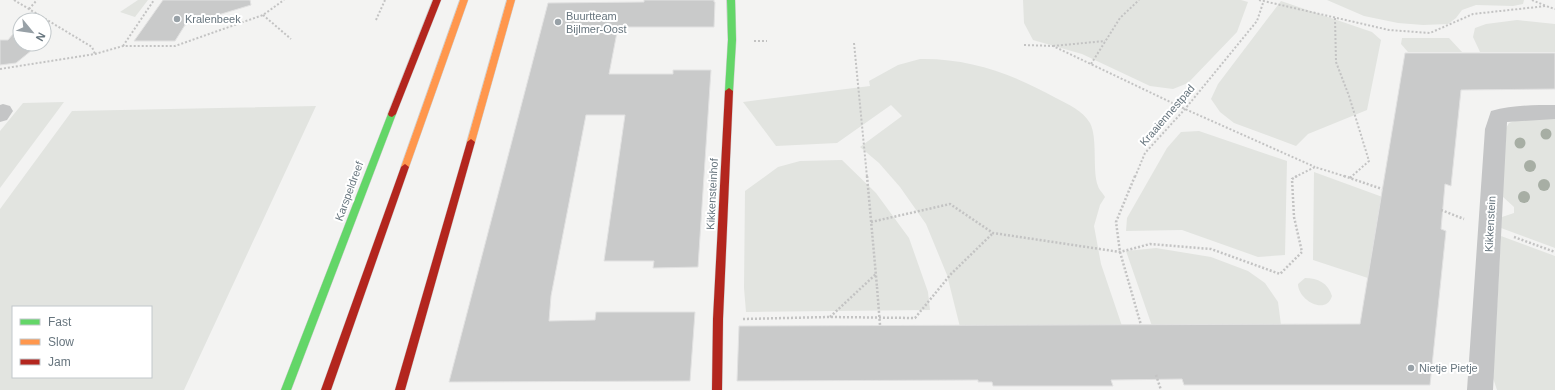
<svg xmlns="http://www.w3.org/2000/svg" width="1555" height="390" font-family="Arial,sans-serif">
<rect width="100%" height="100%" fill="#f3f3f2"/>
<path fill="#e2e4e0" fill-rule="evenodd" d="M138,0h10l-13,17 -15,-5z
M1023,0h218l7,2 -11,30 -49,51 -15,6 -23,-3 -68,-32 -49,-14 -9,-17z
M1327,0h197l-1,4 -10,2 -37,-1 -14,5 -6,8 -8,6 -25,1 -25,-2 -34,-7z
M1281,1l91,31 9,8 -14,70 -59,24 -12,12 -62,-23 -14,-11 -9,-13 7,-15z
M1517,20l38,4v28h-75l-7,-15 2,-9 11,-4z
M1402,38h47l13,14h-54l-7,-8z
M920,59c49,-1 93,15 136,39 13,7 26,12 34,25 8,15 2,48 8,63 1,4 5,7 7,11l-5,8 -6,21 7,38 21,62 -162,1 -13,-52 -21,-51 -26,-37 -21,-24 -19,-16 42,-31 -11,-11 -54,38 -61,3 -33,-44 127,-16 -1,-5 29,-16z
M64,102l-64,86v-57l23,-28z
M316,106l-132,284h-184v-181l72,-98zM13,307h138v70h-138z
M1521,119h34v129l-54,-20 1,-11 12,-4v-6l-12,-11 4,-68 3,-5z
M1199,131l88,30 -2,94 -27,2 -76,-27 -56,1 1,-13 40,-70 14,-16z
M842,160l34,33 33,45 19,54 2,18 -184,2 -2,-24 1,-97 33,-24 22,-6z
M1314,172l74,27 -11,82 -64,-21z
M1501,236l54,20v134h-58l-4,-12z
M1156,248l55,9 37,14 17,12 13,19 3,23 -129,1 -26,-75z
M1305,278c13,0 23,5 27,18 -6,20 -34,4 -34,-12z"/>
<path fill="#c9caca" stroke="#e2e2e2" d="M163,0h87l1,5 -66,20 -10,16h-41z
M644,0h70v2h1l-1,25h-96l-9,47h64v-4h38l-13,197 -45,1 1,-7h-50l21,-146h-39l-35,181 -2,25 46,-1 1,-8h99l-5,69 -241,1 99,-379 96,-1z
M13,34l7,3v7h13l4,2 -21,17 -16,2v-25h8z
M1405,53h150v36l-94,1 -10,96 -6,-2 -4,45 5,2 -16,154h-246l-2,-6 -71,1 2,6h-120l-1,-4h-14v-2l-241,1 2,-55 621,-2z"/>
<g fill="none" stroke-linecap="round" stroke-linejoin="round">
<defs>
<path id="fast" d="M727,0h8l1,40 -3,51 -4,3 -4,-3 3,-51z
M392,111l4,3 -105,276h-10l107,-276z"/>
<path id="slow" d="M460,0h8l-59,167 -4,3 -3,-1 -1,-2z
M507,0h8l-40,142 -4,3 -4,-3z"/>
<path id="jam" d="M433,0h8l-45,114 -4,3 -3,-1 -1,-2z
M729,88l4,3 -10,228 -1,71h-10l1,-71 12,-228z
M471,139l4,3 -70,248h-10l72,-248z
M405,164l4,3 -78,223h-10l80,-223z"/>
</defs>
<use href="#fast" stroke="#cecfcf" stroke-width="1"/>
<use href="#slow" stroke="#cecfcf" stroke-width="1"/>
<use href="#jam" stroke="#cecfcf" stroke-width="1"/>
<path stroke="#c3c3c3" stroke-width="2" stroke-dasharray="2 2" stroke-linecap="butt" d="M14,0l78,47 3,7
M1259,0l130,30 41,3 43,-19 73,-8 9,3
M1532,0l14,6
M29,9l8,-9
M263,15l28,24
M1335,18l1,44 13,34 20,65 -18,16
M376,20l9,-20
M754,41h13
M854,43l13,134
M1024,45l29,1 132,63 130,58
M123,46l31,-46
M1053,46l52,-5
M1091,64l29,-46 19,-18
M0,69l95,-15 28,-8h52l88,-31 21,-15
M1135,177l10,-24 40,-44 72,-88 7,-21
M1295,177l20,-10 32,10"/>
<path stroke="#c3c3c3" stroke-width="2.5" stroke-dasharray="2 2" stroke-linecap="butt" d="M867,176l10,111
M1135,176l-19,46 4,30 21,73
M1344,176l38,13
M1350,178l2,-2
M1441,210l23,9
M871,222l79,-18 43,29 127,19 30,-8 61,5 69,25 22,-22 -8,-35 -2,-38 5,-3
M1514,237l41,15
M830,317l46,-43
M743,319l86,-2 86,1 36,-44 42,-41
M1156,375l5,15"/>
<path fill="#c4c5c6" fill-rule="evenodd" d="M3,104l7,2 3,5 -6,9 -7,2v-17z
M1555,105v14l-48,3 -14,268h-26l18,-261 6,-18c21,-6 42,-6 64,-6z"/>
<use href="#fast" fill="#63d668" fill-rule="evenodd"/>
<use href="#slow" fill="#ff974d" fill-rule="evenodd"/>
<use href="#jam" fill="#b3261e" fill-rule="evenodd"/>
<path stroke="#c3c3c3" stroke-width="2.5" stroke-dasharray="2 2" stroke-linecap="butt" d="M877,287l3,38"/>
</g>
<g fill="#a7aea4">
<circle cx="1546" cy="134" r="5.5"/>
<circle cx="1520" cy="143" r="5.5"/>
<circle cx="1530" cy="166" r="6"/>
<circle cx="1544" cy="185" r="6"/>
<circle cx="1524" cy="197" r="6"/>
</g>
<g fill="#98a1a7" stroke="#fff" stroke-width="1.5">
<circle cx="177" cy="19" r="4"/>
<circle cx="558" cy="22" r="4"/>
<circle cx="1411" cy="368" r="4"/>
</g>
<g text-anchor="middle" stroke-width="4" stroke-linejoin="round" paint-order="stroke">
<g font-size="11" fill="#67757e" stroke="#fff" text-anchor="start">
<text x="566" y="20">Buurtteam<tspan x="566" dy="13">Bijlmer-Oost</tspan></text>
<text x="185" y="23">Kralenbeek</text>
<text x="1419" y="372">Nietje Pietje</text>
</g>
<g font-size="11" fill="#67757e" stroke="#fff">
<text transform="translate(1167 115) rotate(-49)" y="4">Kraaiennestpad</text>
<text transform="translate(349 191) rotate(-70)" y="4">Karspeldreef</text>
<text transform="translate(712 194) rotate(-87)" y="4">Kikkensteinhof</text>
<text transform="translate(1490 224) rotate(-87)" y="4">Kikkenstein</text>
</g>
</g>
<rect x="12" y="306" width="140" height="72" fill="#ffffff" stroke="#c2c8cb"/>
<rect x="20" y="319" width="20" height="6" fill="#63d668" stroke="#c2c8cb"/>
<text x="48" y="326" font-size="12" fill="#67757e">Fast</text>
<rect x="20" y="339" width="20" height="6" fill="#ff974d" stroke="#c2c8cb"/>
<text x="48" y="346" font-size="12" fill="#67757e">Slow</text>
<rect x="20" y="359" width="20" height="6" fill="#b3261e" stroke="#c2c8cb"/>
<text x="48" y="366" font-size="12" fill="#67757e">Jam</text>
<g transform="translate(32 32) rotate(119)"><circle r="19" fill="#ffffff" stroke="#c2c8cb"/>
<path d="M0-3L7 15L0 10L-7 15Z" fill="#98a1a7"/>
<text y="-6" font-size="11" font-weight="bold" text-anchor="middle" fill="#67757e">N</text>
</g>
</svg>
